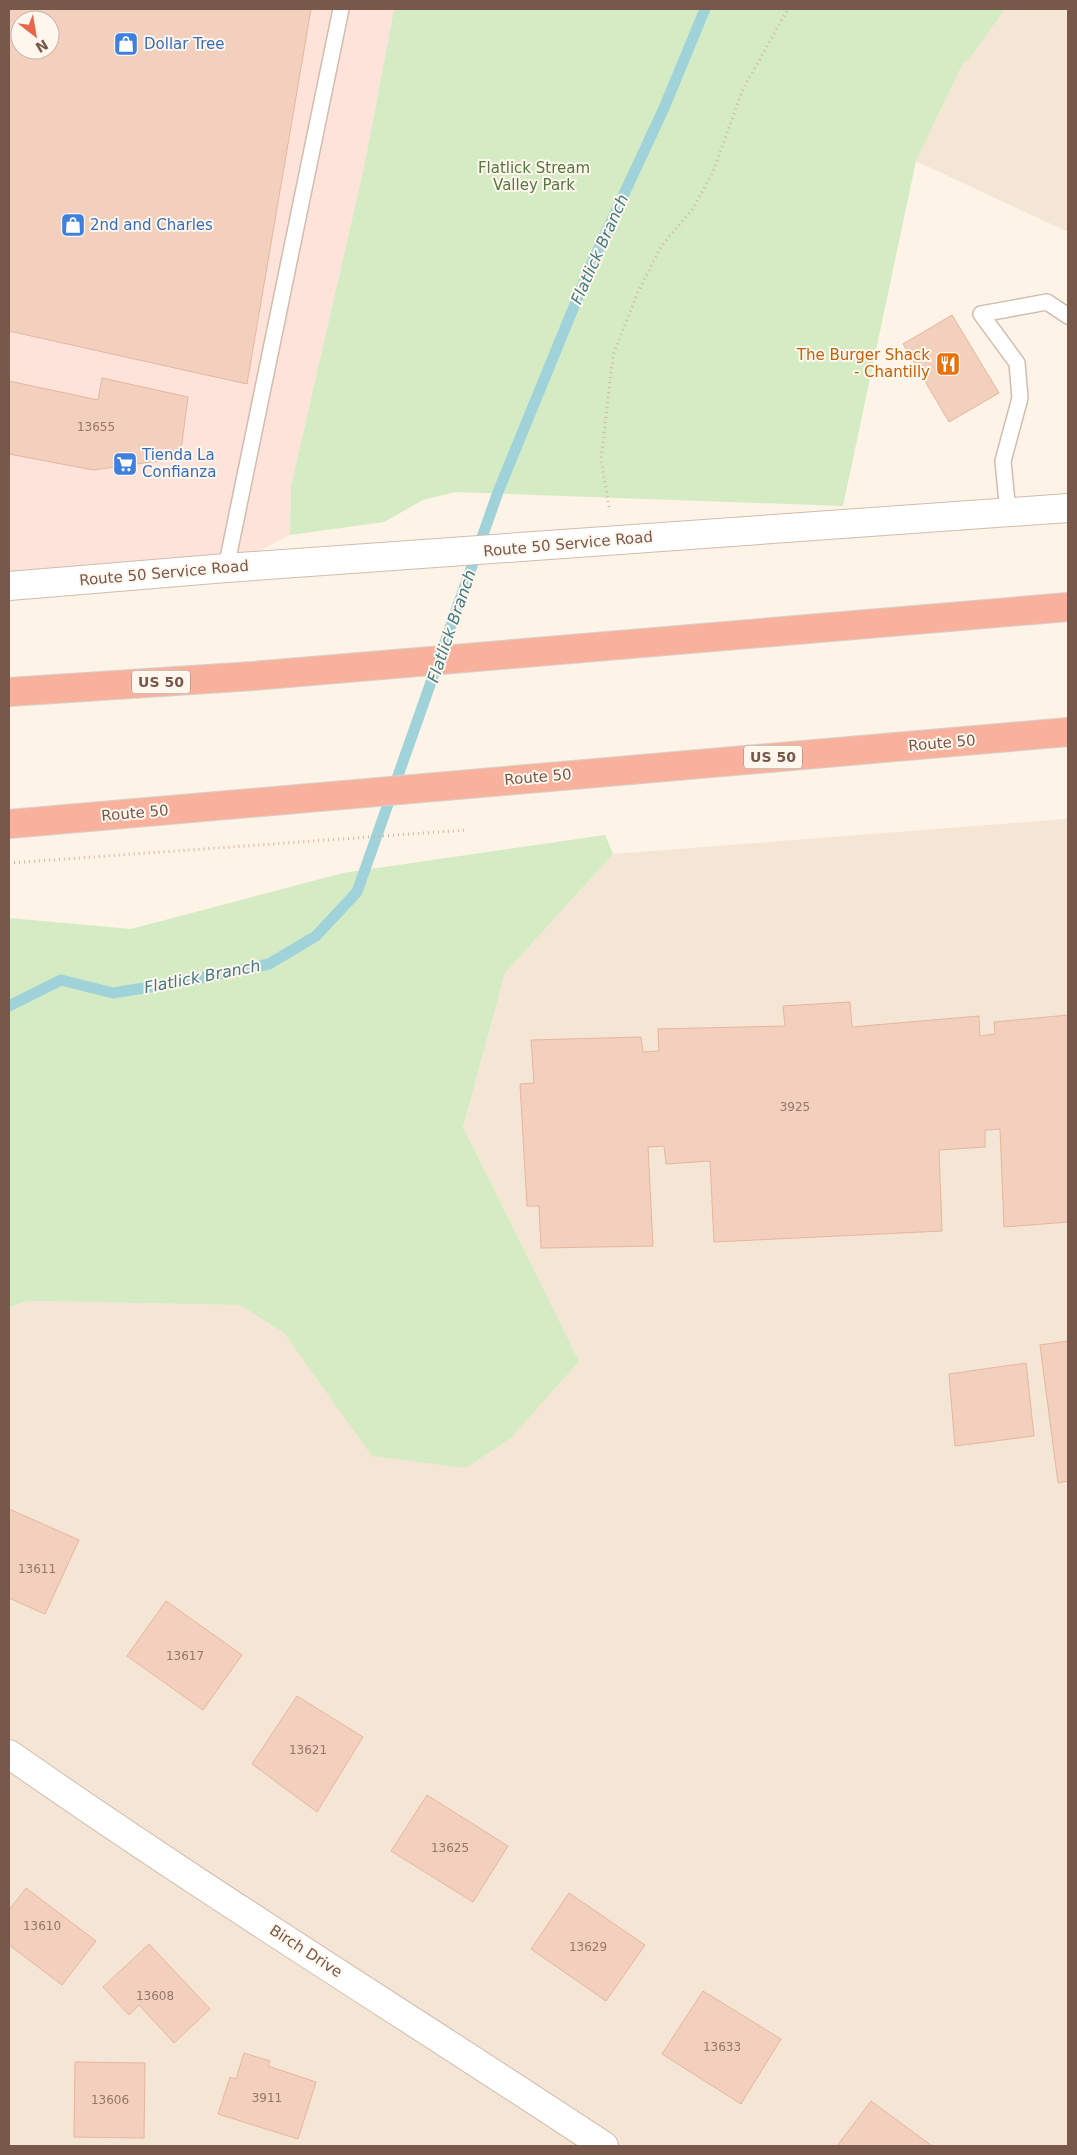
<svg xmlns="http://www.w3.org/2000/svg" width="1077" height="2155" font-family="'DejaVu Sans',sans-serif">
<rect width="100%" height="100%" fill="#fdf3e6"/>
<path fill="#f5e5d4" d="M989,9h79v223l-152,-71z
M1068,819v1327h-1059v-839l19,-6 212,4 44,28 88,122 207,-94 -116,-234 42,-154 108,-119z"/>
<path fill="#fde3da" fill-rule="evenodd" d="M9,9h385l-30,158 -73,319 -1,49 -64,33 -217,18zM20,20h30v30h-30z"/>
<path fill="#d5ebc4" d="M394,9h611l-37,51 -4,1 -48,100 -73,345 -388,-14 -32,8 -39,22 -94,13 1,-49 73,-319z
M605,835l8,19 -108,119 -42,154 116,234 -68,77 -45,30 -94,-12 -88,-123 -44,-28 -212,-4 -19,6v-389l122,11 212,-56z"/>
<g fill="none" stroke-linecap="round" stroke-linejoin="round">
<path stroke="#a0d2d9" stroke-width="11" d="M9,1006l52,-26 52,13 79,-13 77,-16 47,-28 41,-44 141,-400 93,-227 73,-157 41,-99"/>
</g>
<path fill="#f3d0bd" stroke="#e6b69d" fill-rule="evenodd" d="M9,9h302l-64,375 -238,-53zM20,20h30v30h-30z
M952,315l47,78 -50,29 -46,-78z
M102,378l86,19 -8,61 -87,12 -84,-16v-73l89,19z
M850,1002l2,25 127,-11 1,20 15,-2 -1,-12 74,-7v207l-64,5 -4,-98 -15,1v17l-46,3 3,81 -228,11 -4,-81 -44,3 -2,-18 -16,1 5,99 -112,2 -2,-42h-12l-7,-122 14,-1 -3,-43 110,-3 2,15 16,-1 -1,-22 127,-3 -2,-20z
M1068,1341v140l-10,2 -18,-138z
M1026,1363l8,73 -79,10 -6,-72z
M9,1509l70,31 -34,74 -36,-16z
M166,1601l76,54 -39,55 -76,-54z
M297,1696l66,41 -46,75 -65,-48z
M427,1795l81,51 -35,56 -82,-51z
M26,1888l70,53 -34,44 -53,-40v-35z
M569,1893l76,52 -39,56 -75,-52z
M149,1944l61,65 -36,34 -35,-38 -10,10 -26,-28z
M703,1991l78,48 -40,65 -79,-50z
M244,2053l26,8 -2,5 48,16 -18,57 -80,-25 12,-37 6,2z
M75,2062l70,1 -1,75 -70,-1z
M871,2101l61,45h-95z"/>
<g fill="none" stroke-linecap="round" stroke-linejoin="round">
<defs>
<path id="lane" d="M1008,513l-5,-52 17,-63 -3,-35 -36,-49 66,-12 21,14
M226,568l115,-559"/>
<path id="street" d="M9,586l217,-18 842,-60
M9,1754c194,136 397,261 595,392"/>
<path id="highway" d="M9,692l244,-16 815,-69
M9,824l1059,-92"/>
</defs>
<use href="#lane" stroke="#d1bcae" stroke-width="18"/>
<use href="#street" stroke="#d1bcae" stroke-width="30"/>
<use href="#highway" stroke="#d9d0cc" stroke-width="30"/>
<path stroke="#d8b4a0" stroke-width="3" stroke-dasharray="1 4" stroke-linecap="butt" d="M609,507l-8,-48 12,-104 25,-63 24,-47 30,-35 20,-36 31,-85 45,-80
M9,863l457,-33"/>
<use href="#lane" stroke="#fff" stroke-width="15"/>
<use href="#street" stroke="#fff" stroke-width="28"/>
<use href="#highway" stroke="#f8b19c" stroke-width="28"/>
</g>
<defs>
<symbol id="shop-square" viewBox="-11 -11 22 22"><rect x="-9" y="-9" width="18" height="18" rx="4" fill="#3f7fe0" stroke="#fff7ed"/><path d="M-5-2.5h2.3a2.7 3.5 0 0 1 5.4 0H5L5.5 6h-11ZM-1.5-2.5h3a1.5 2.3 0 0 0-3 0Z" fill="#fff"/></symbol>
<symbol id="restaurant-square" viewBox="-11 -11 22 22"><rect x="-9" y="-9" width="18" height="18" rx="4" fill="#e8710a" stroke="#fff7ed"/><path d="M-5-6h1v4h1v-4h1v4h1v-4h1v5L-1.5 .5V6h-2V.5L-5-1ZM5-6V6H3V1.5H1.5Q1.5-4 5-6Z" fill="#fff"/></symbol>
<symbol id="supermarket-square" viewBox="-11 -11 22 22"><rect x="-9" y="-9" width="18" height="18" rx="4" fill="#3f7fe0" stroke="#fff7ed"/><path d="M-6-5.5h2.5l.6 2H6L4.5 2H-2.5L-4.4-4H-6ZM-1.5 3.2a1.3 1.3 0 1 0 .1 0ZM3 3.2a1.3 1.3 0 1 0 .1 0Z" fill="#fff"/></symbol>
</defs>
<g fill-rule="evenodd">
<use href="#shop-square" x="112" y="30" width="28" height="28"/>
<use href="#shop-square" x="59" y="211" width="28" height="28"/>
<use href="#restaurant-square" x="934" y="350" width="28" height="28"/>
<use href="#supermarket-square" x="111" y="450" width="28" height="28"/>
</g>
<g text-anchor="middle" stroke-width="4" stroke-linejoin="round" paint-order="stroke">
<g font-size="12" fill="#967667">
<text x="96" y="431">13655</text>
<text x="795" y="1111">3925</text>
<text x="37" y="1573">13611</text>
<text x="185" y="1660">13617</text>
<text x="308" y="1754">13621</text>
<text x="450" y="1852">13625</text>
<text x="42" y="1930">13610</text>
<text x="588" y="1951">13629</text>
<text x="155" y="2000">13608</text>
<text x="722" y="2051">13633</text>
<text x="267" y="2102">3911</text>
<text x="110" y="2104">13606</text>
</g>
<g fill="#fff7ed" stroke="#a0887b" stroke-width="1">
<rect x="132" y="670.5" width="58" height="23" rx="4"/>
<rect x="744" y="745.5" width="58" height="23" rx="4"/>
</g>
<g font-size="14" font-weight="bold" fill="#77584a">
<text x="161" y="687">US 50</text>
<text x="773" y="762">US 50</text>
</g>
<g font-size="15" fill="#366cbe" stroke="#fff7ed" text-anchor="start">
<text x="144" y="49">Dollar Tree</text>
<text x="90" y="230">2nd and Charles</text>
<text x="142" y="460">Tienda La<tspan x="142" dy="17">Confianza</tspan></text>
</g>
<g font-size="15" fill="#52773f" stroke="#fff7ed">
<text x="534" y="173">Flatlick Stream<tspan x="534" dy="17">Valley Park</tspan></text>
</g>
<g font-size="15" fill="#c56008" stroke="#fff7ed" text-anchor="end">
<text x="930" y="360">The Burger Shack<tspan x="930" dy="17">- Chantilly</tspan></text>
</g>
<g font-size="15" fill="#77584a" stroke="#fff7ed">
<text transform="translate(568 544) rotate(-5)" y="5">Route 50 Service Road</text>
<text transform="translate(164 573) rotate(-5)" y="5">Route 50 Service Road</text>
<text transform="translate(942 743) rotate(-5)" y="5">Route 50</text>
<text transform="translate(538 777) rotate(-5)" y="5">Route 50</text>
<text transform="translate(135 813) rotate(-5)" y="5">Route 50</text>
<text transform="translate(306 1951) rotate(33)" y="5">Birch Drive</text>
</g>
<g font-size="16" font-style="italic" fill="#407b83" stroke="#fff7ed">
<text transform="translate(599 249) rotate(-66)" y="6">Flatlick Branch</text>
<text transform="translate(451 626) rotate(-71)" y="6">Flatlick Branch</text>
<text transform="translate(202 976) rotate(-11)" y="6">Flatlick Branch</text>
</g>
</g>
<rect width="1077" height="2155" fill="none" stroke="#77584a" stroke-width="20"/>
<g transform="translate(35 35) rotate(149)"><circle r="24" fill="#fff7ed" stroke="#c9b7ac"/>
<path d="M0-4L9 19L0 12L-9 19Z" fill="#e96749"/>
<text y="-8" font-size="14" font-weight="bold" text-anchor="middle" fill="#77584a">N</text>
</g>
</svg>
